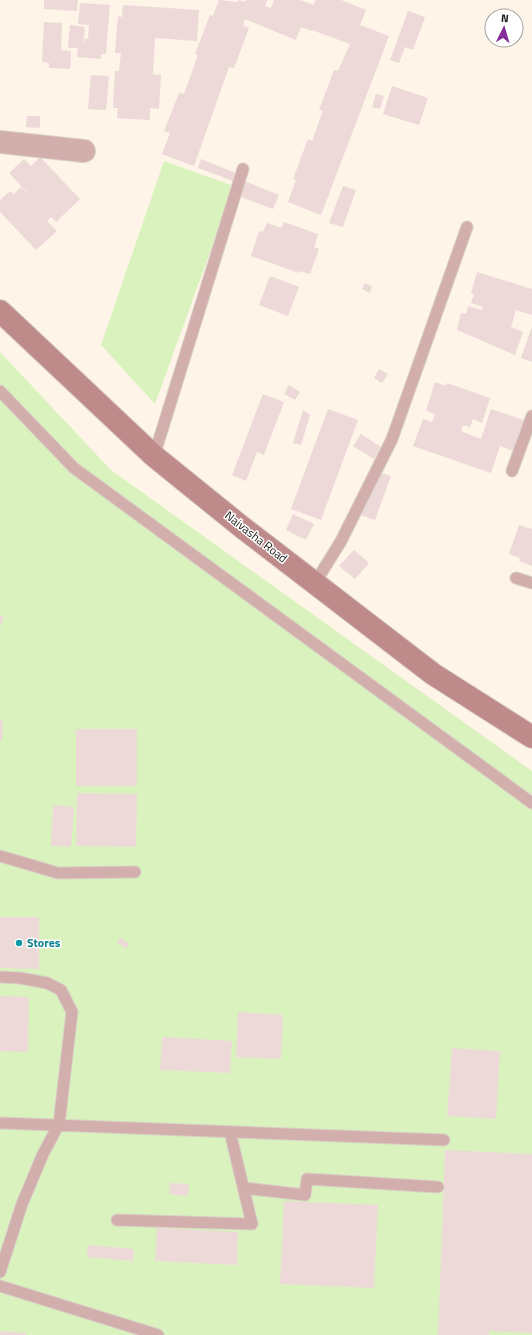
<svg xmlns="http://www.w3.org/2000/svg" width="532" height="1335" font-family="'Titillium Web',sans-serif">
<rect width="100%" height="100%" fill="#fef4e7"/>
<path fill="#daf2be" d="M164,161l70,25 -79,218 -54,-59z
M0,352l111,118 421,301v564h-532z"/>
<path fill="#ecd9d8" d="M44,0h34l-1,11 -33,-2z
M219,0l19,2 1,-2 6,2 1,-2h21l-2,6 6,2 3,-8h25l15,5 2,-5h25l25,10 -6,15 29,11 -68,179 -33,-13 8,-22 -3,-1 15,-40 4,2 11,-30 -4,-1 15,-40 4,1 12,-27 -38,-14v1l-11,-4 -5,13 -51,-21 -2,7 6,2 -15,40 -5,-1 -35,99 -32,-12 8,-21 -6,-2 15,-38 5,1 14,-39 -3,-1 15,-39 3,1z
M80,3l30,2 -4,49h-5v5l-24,-2 1,-9h-10l2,-23 15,2 -2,18 2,-7 3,1 1,-14 -11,-1z
M123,5l76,5 -2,31 -42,-3 -2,36 8,1 -2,34 -9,-1v12l-33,-2 1,-10h-5l2,-37h4l2,-18h-6l3,-37 4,1z
M408,11l17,6 -12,33 -8,-3 -6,16 -9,-3z
M44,22l18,1 -1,27 10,1 -1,18 -21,-1v-5l-7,-1z
M91,75l18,1 -3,34 -18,-1z
M392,86l36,12 -9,27 -36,-11z
M376,94l8,2 -4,13 -8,-2z
M27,116h13v12l-14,-1z
M40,157l40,42 -24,23 -5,-5 -4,4 10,10 -21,19 -36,-38v-12l10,-9 4,3 7,-7 14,14 -26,-28 15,-14 7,7z
M201,159l35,14 -3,8 -35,-13z
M244,181l35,14 -6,14 -35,-13z
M343,186l13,4 -13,37 -14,-4z
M284,222l34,12 -4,13 5,2 -9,25 -10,-3 -1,2 -48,-17 8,-25 4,1 4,-9 14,5z
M477,272l55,17v26l-16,-5 -5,17 12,5 -8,23 -58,-25 4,-17 5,1 2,-8 14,4 1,-3 -12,-4 3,-9 -3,-1z
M270,276l29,11 -11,29 -29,-11z
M365,283l7,3 -2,7 -8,-4z
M532,327v35l-11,-4z
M379,369l9,5 -6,9 -8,-5z
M435,382l11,4 1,-3 43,15 -8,25 -9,-4 -3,8 -7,-2 -2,6 20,8 10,-30 33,11 -11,31 -13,-5 -9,27 -78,-27 10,-27 9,3 3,-8 -9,-3z
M289,385l11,7 -5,8 -11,-6z
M263,394l21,8 -20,53 -7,-3 -11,29 -14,-6z
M328,409l30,11 -37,100 -30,-11z
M303,410l7,5 -9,30 -8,-2z
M361,434l20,13 -7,12 -21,-13z
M376,471l15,5 -16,44 -15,-5z
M293,514l21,10 -8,16 -20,-10z
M519,525l13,4v37l-13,-5 1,-3 -11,-4z
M354,550l15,13 -14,16 -16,-13z
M0,615l4,1 -4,12z
M0,720h3l-1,21 -2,-1z
M76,729h61v57h-61z
M77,793l60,1 -1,53 -60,-1z
M53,805l21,2 -3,40 -20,-1z
M0,917h39v52l-39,-1z
M120,938l9,6 -3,5 -9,-7z
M0,996l29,1 -1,55 -28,-1z
M238,1012l45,3 -2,44 -45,-2z
M162,1037l70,4 -2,32 -70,-3z
M452,1048l48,3 -4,68 -49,-3z
M445,1150l87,4v179l-43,-2v4h-51z
M170,1183l19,1 -1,12 -19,-2z
M284,1201l94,4 -4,83 -94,-4z
M157,1228l81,4 -1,33 -82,-4z
M88,1245l46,4 -1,12 -46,-4z
M0,1331l26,2v2h-26z"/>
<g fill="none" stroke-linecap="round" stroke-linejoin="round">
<defs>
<path id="service" d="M0,391l74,77 458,335
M154,456l89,-287
M512,471l20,-55
M516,578l16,5
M315,583l26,-42 51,-102 75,-212
M0,856l58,17 77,-1
M0,977l20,1 27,5 14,7 11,22 -13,112 -16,30 -21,50 -22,68
M0,1123l444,17
M244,1188l61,7 2,-16 131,8
M117,1220l135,4 -22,-92
M0,1286l158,49"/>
<path id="minor" d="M0,142l84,9"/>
<path id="secondary" d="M0,311l154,145 89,72 190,146 99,63"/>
</defs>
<use href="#service" stroke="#d9d0c5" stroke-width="13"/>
<use href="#minor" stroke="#d9d0c5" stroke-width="24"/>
<use href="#secondary" stroke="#d9d0c5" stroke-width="24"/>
<use href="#service" stroke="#d2aead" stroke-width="11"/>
<use href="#minor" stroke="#d2aead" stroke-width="22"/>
<use href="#secondary" stroke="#be8a8a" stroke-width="22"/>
</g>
<circle fill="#0f9aa8" stroke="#fff" stroke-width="1.5" cx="19" cy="943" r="4"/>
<g text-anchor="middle" stroke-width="3" stroke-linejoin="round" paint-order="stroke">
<g font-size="12" fill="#191611" stroke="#fff">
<text transform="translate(256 537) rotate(38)" y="4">Naivasha Road</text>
</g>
<g font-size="12" font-weight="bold" fill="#0d838f" stroke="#fff" text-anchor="start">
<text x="27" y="947">Stores</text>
</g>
</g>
<g transform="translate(504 28) rotate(5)"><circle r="19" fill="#ffffff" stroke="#a3a2a0"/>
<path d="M0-3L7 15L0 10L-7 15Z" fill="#852e9b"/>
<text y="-6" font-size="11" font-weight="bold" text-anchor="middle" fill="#191611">N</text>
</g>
</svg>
